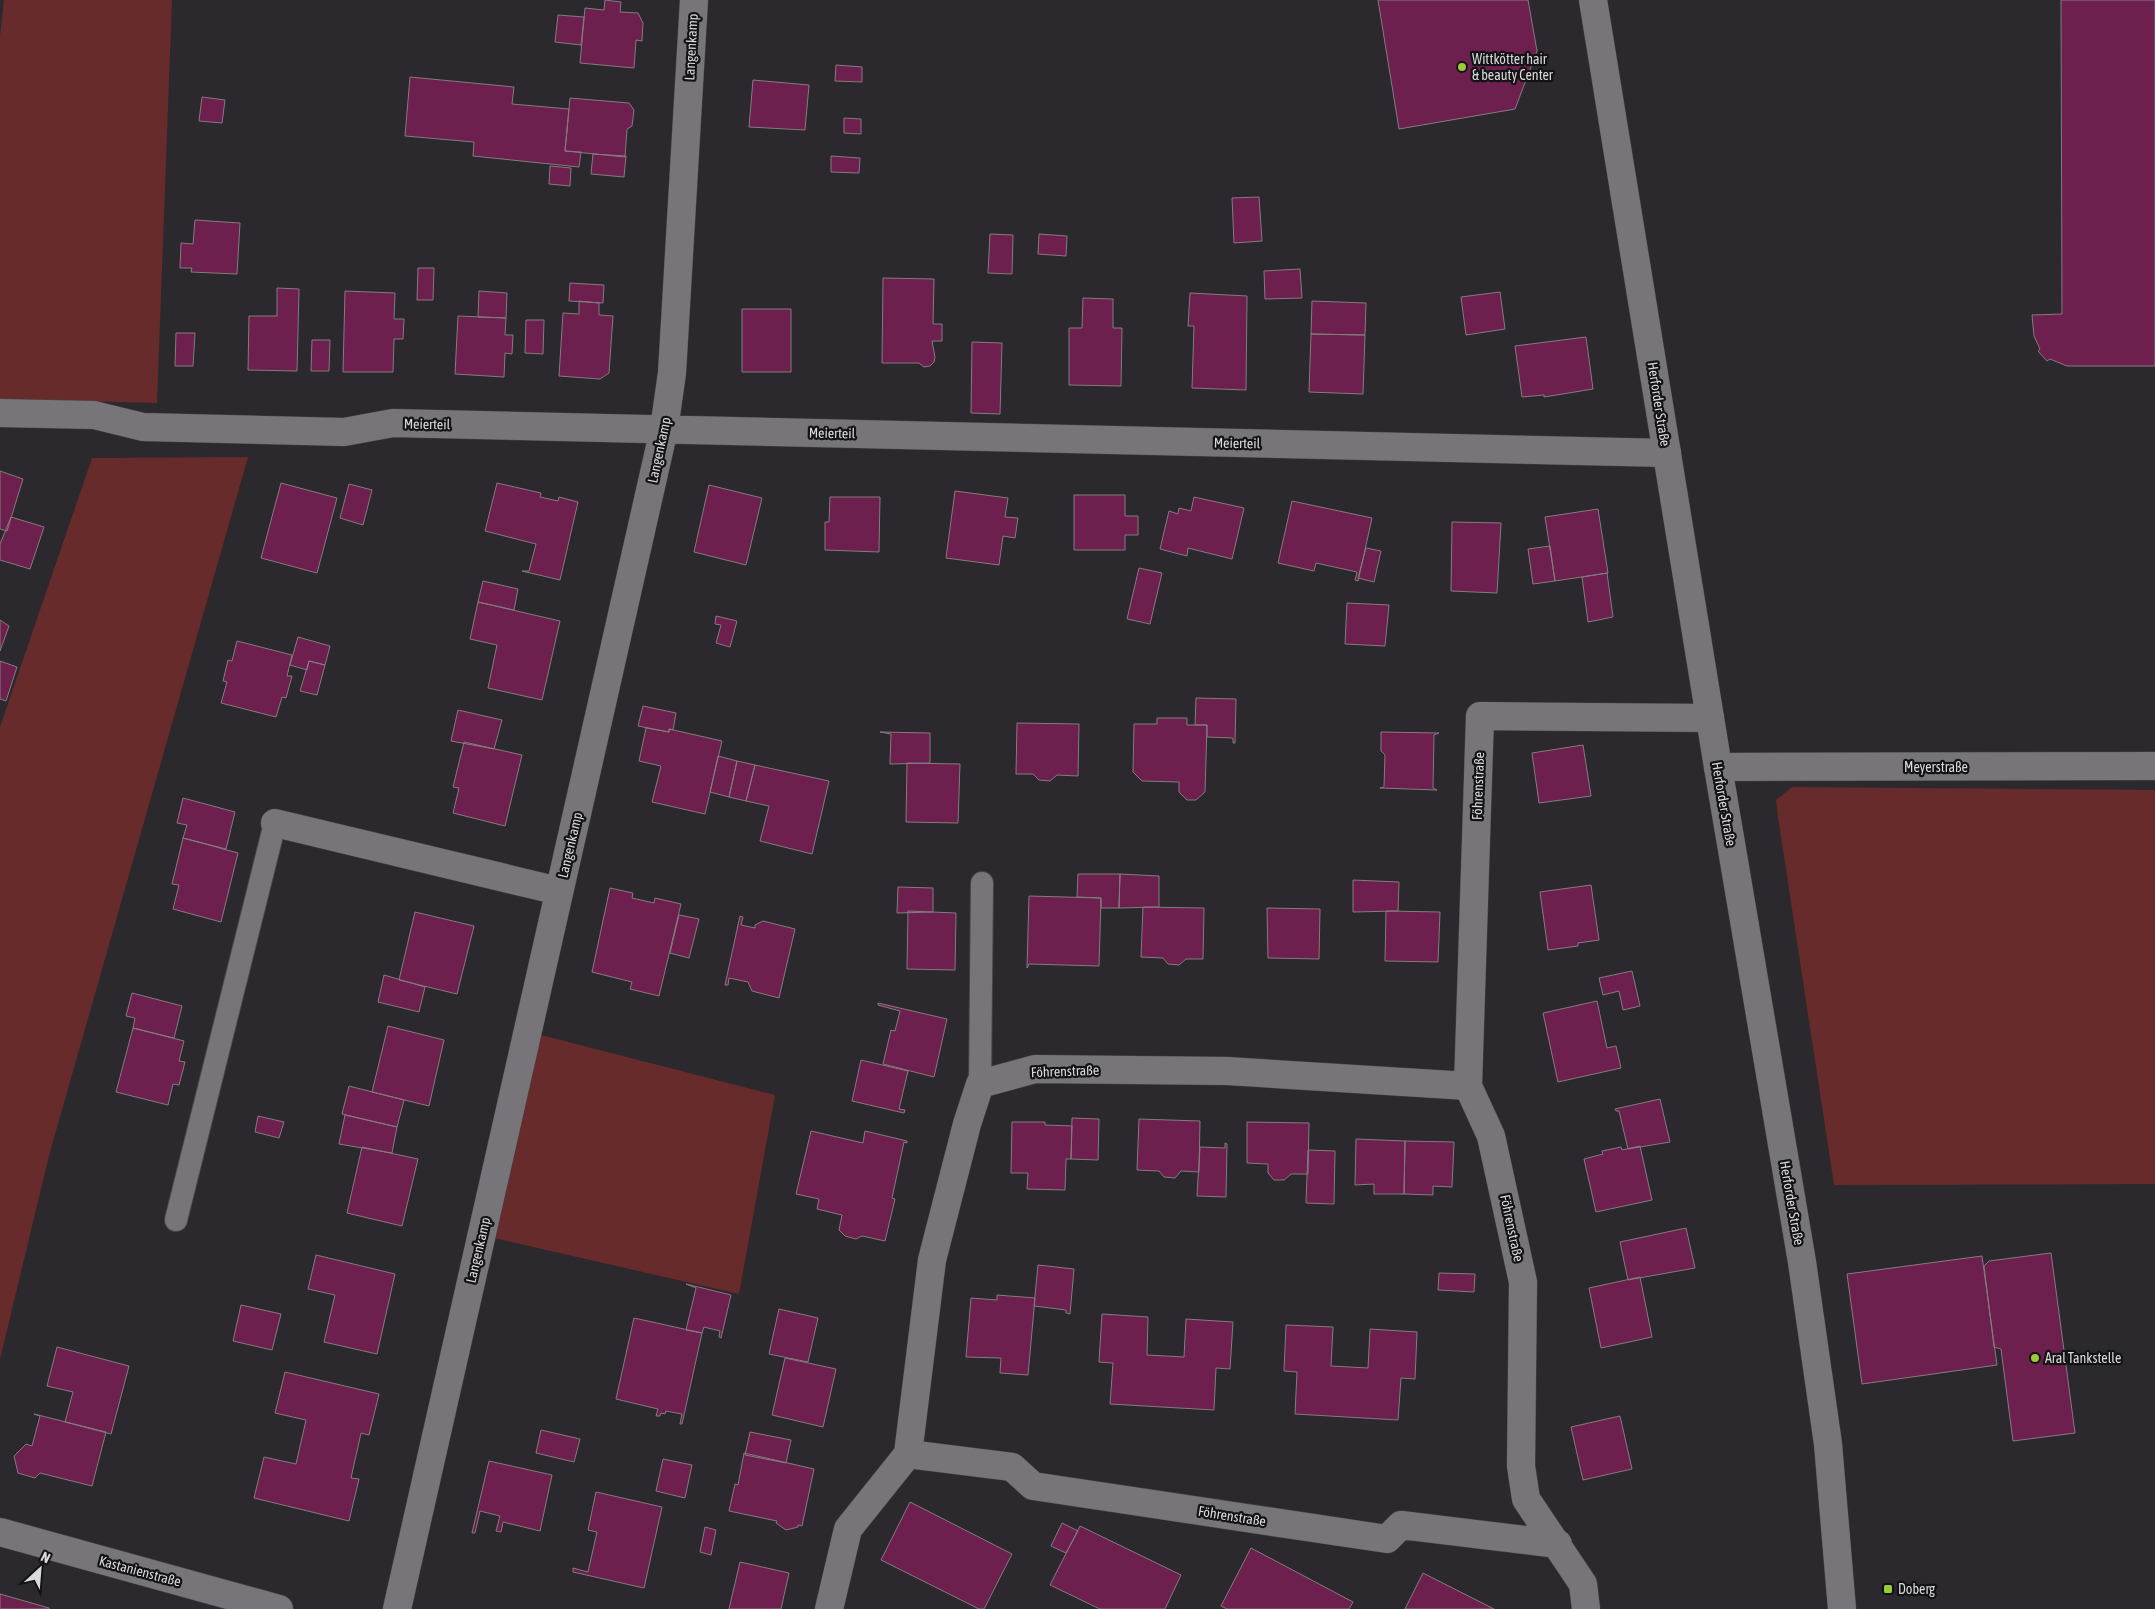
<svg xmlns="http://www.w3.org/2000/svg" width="2155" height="1609" font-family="'Asap Condensed',sans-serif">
<rect width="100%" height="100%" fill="#2b292d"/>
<path fill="#672b2b" d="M4,0h168l-15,403 -157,-4v-363z
M248,457l-198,695 -50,207v-632l92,-269z
M1792,787l363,3v394l-321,1 -56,-368 -2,-17z
M541,1035l234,60 -36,199 -245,-56z"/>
<path fill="#6d1f4e" stroke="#837c7f" d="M605,0l16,2 -1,10 18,1 5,10 -1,18 -6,-1 -2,28 -54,-5 5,-55 19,2z
M1378,0h150l9,51 -22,58 -116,20z
M2061,0h94v366h-88l-17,-7 -3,2 -9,-10 2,-2 -6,-13 -2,-21 30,-1z
M558,15l26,2 -3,28 -26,-3z
M836,65l26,2v15l-27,-1z
M410,77l104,10 -2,17 57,5 -4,42 16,1 -2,15 -106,-11 1,-14 -69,-6z
M753,80l56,5 -4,45 -56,-3z
M202,97l23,3 -3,23 -23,-2z
M570,98l59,5 5,7 -2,16 -5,3 -2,28 -60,-6z
M844,118l17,1v15l-17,-1z
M593,154l33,2 -2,21 -33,-3z
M831,156l29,2 -1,15 -28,-1z
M550,166l21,2 -1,18 -21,-2z
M1259,197l3,44 -28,2 -2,-45z
M195,220l45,3 -3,51 -46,-2 1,-4h-12l1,-25 12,1z
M990,234l23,1 -1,39 -24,-1z
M1039,234l28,2 -1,20 -28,-2z
M418,268h16l-1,32h-16z
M1300,269l2,29 -37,1 -1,-28z
M883,278l51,1 -1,45h9v17h-10l3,16 -1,5 -4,4 -6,1 -5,-4h-37z
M570,283l34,2 -1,18 -34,-2z
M277,288l22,1 -2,82 -49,-1 1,-54h28z
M345,291l50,2 -1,26h10l-1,20h-9l-1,33h-50z
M479,291l28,2 -1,25 -28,-1z
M1500,292l5,37 -39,6 -5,-38z
M1190,293l57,3 -1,94 -54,-2 2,-62h-6z
M1083,298l30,1v29h9l-1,58 -52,-1v-57h13z
M579,301l20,2v12l14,1 -4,57 -9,6 -41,-3 4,-63 16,1z
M1312,301l54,2 -1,32 -54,-1z
M742,309h49v63h-49z
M458,316l48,2 -1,17h8l-1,19 -7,-1 -1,24 -49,-3z
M526,320h18l-1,34 -18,-1z
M176,333h19l-2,33h-18z
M1311,334l54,1 -2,59 -54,-2z
M1586,337l7,52 -49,8v-2l-22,2 -7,-51z
M312,340h18l-1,31h-18z
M972,342l30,1 -2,71 -29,-1z
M0,471l23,8 -16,52 -7,-2z
M281,483l56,15 -20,75 -56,-15z
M497,483l44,10 -1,4 18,4 1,-4 19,5 -18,78 -38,-9h7l7,-27 -51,-13z
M349,484l23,6 -9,35 -23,-7z
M709,485l53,13 -16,67 -52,-13z
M955,491l53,7 -3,19 13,1 -3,20 -12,-2 -4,29 -53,-7z
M1074,495h51v21h13v19h-13v15h-51z
M830,497h50l-1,55 -54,-2v-28h4z
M1194,497l50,11 -12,51 -44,-11 -1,8 -27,-7 9,-38 9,3 1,-6 12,3z
M1292,501l80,17 -14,63 -3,-1 2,-8 -41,-9 -2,8 -36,-8z
M1598,509l10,64 -53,8 -10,-64z
M11,517l33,10 -14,42 -30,-9v-16z
M1452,522l49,1 -4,70 -46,-2z
M1550,546l5,35 -22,3 -5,-35z
M1366,548l15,3 -7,31 -16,-4z
M1139,568l23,5 -12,51 -23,-5z
M1607,573l6,44 -25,5 -6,-45z
M483,581l35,8 -4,21 -36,-8z
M478,602l82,19 -18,79 -54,-12 9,-43 -27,-6z
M1347,603l42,2 -4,41 -40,-2z
M716,616l21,5 -7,26 -14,-4 5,-18 -6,-1z
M0,620l9,6 -9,25z
M298,637l32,9 -5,19 -16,-4 -2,9 -17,-5z
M237,641l55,14 -5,21h5l-6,22 -4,-1 -6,20 -55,-14 6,-21 -4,-1 5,-21 4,1z
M0,661l17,6 -11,34 -6,-2z
M309,661l16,4 -8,30 -17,-4z
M1196,698l40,1 -1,44h-2v-5l-26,-1v-12h-12z
M643,706l33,7 -3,17 -4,-1v3l-31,-6z
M458,710l44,10 -8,29 -43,-8z
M1157,718h30v7h20l-2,67 -9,8h-9l-8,-8v-10l-37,-1 -9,-9 1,-48h23z
M1017,723l62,1 -1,52 -21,-1 -7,6 -11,-1 -6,-6h-17z
M646,728l23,4v-3l53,12 -17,73 -53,-12 9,-36 -22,-5z
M880,732l50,1v30l-40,1 1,-30z
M1381,732l58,1 -5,2 -1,53 4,2 -57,-2 4,-1 1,-32 -4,-4z
M464,742l58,13 -17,71 -52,-13 6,-25 -6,-1z
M1583,745l8,51 -52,7 -7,-50z
M718,756l19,5 -8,36 -19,-5z
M737,761l18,4 -9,36 -17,-4z
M907,763l53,1 -2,59 -52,-1z
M755,765l74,16 -17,73 -52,-13 9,-35 -23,-5z
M183,798l52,14 -9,37 -43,-11 4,-13 -10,-2z
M183,838l55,15 -17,69 -48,-13 6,-24 -7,-1z
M1078,874h42l-1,34h-18v-10l-24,-1z
M1120,874l39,2v31l-40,1z
M1353,880l46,2 -1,29 -45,1z
M1591,885l8,55 -21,3v3l-30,4 -8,-58z
M898,887l35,1v24l-36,1z
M610,888l23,5 -1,5 22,5 1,-5 26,6 -22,92 -29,-7 2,-7 -40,-10z
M1029,896l72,2 -2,68 -70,-2 -2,4z
M1143,907l61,1 -1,51h-17l-7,6 -11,-1 -5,-6 -22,-1z
M1267,908l53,1 -1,50 -51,-1z
M908,911l48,2 -1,57 -48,-1z
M1386,911l54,1 -2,50 -53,-1z
M415,912l59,14 -17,68 -58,-14z
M679,915l20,4 -10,39 -19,-5z
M740,916l3,1 -2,8 14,3v-3l8,-4 32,8 -16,69 -27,-7 -4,-9 -19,-4 -1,7h-3z
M1632,971l8,35 -17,4 -4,-19 -16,4 -4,-17z
M384,975l41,12 -6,25 -41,-10z
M132,993l50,13 -8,32 -41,-10 2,-10 -9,-2z
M1597,1001l10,47 9,-2 5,22 -63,14 -15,-69z
M878,1003l69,16 -13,58 -51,-13 8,-34 4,1 5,-20 -22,-6z
M388,1026l56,14 -15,66 -57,-14z
M133,1028l51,13 -5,20 6,1 -6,23 -6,-1 -5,21 -52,-13z
M861,1060l47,11 -9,38 6,1 -1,3 -52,-12z
M349,1086l55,14 -7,27 -55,-13z
M1660,1099l10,43 -42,7 -9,-38h-3l-1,-2z
M345,1115l52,12 -5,26 -53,-9z
M258,1116l26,6 -5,16 -24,-6z
M1072,1118l27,1 -1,41 -27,-1z
M1139,1119l61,2 -1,51 -18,-1 -6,7 -11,-1 -5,-6 -22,-1z
M1012,1122h33v3l27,1 -1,33h-5l-1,31 -38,-1 1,-16h-17z
M1247,1122l62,1 -1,51h-17l-7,6h-10l-6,-7v-9l-21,-1z
M811,1131l52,12 2,-12 42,10v2l-3,-1 -12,56 3,1 -10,42 -23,-5 -6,3 -11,-3 -6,-6 3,-15 -25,-6 2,-10 -23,-5z
M1356,1139l49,2 -1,53h-30v-10l-19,1z
M1405,1141l49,1 -2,45 -19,-1v9l-29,-1z
M1225,1143l2,1 -1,53 -29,-1 3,-49 25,1z
M1640,1146l12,54 -56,12 -12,-53 19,-5 -1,-3 19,-4 1,3z
M362,1147l56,12 -16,67 -55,-13z
M1308,1150l27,1 -1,53 -28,-1z
M1686,1228l9,40 -67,12 -8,-38z
M2051,1253l24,180 -62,8 -12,-92 -7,-2 -10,-81 5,-5z
M316,1255l79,19 -18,80 -53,-12 11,-47 -27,-6z
M1982,1256l15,109 -135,19 -15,-110z
M1038,1265l36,4 -4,45 -4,-1v-3l-32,-4z
M1439,1273l36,1 -1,18 -36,-2z
M1640,1277l12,60 -51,11 -12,-60z
M686,1284l45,11 -10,43 -2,-1 1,-6 -16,-4 -2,6 -16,-3 10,-42z
M997,1295l38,3 -7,77 -28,-2 1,-15 -35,-1 5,-59 26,2z
M241,1305l40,9 -9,36 -39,-9z
M779,1309l39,9 -10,44 -39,-8z
M1102,1314l46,3 -1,38 37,2 2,-38 47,3 -3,47 -14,-1 -2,42 -104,-6 3,-41 -14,-1z
M634,1318l68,15 -20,91h-2l2,-10 -16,-3 -1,3 -4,-1 -1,3h-4l2,-7 -42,-10z
M1286,1325l47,2 -2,39 37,2 2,-39 47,3 -2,47 -14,-1 -3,42 -103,-6 2,-42 -13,-1z
M57,1347l72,19 -18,68 -46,-12 8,-30 -26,-6z
M785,1358l51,11 -13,58 -51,-12z
M285,1372l94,22 -10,41 -8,-2 -10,45 8,1 -10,42 -95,-23 10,-41 32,7 10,-44 -31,-7z
M34,1414l72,18 -14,54 -52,-13 -5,5 -17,-5 -4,-17 12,-12 6,2 8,-30z
M1620,1416l12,53 -49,11 -12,-53z
M541,1430l39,9 -6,23 -38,-9z
M750,1432l41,8 -5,23 -41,-8z
M744,1453l70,16 -12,57 -4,-1v2l-12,3 -10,-7 1,-2 -48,-10 6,-27 3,1z
M663,1459l29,6 -7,33 -29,-7z
M489,1461l63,14 -12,56 -37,-9 -2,10 -5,-1 4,-15 -20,-5 -5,22h-3z
M596,1492l66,15 -18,81 -71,-16v-4l15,4 9,-40 -9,-2z
M910,1502l102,52 -28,55h-5l-98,-49z
M1062,1523l16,8 -12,22 -15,-7z
M1080,1526l101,49 -16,34h-65l-50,-24z
M705,1527l11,3 -5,25 -11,-3z
M1251,1548l102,54 -4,7h-122l-6,-3z
M740,1562l49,11 -8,36h-52z
M1423,1573l71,36h-89z
M0,1594l49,14v1h-49z"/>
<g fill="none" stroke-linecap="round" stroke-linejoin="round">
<defs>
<path id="lane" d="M980,1084l2,-201
M176,1220l99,-397"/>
<path id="street" d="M0,413l94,2 49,12 201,5 49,-9 1274,30
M1718,767l437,-1
M275,823l284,68
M1468,1086l12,-370 230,2
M908,1454l104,13 21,19 354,53 14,-14 157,19
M0,1532l279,77
M397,1609l267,-1180 8,-56 22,-373
M829,1609l19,-80 60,-75 24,-194 35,-136 13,-40 55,-15 192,2 241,15 23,50 32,146 -2,184 5,33 57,85 3,25"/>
<path id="secondary" d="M1593,0l125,767 84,495 26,182 14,165"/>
</defs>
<use href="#lane" stroke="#474549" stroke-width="24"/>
<use href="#street" stroke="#474549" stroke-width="29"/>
<use href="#secondary" stroke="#474549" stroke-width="29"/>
<use href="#lane" stroke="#78757a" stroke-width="22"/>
<use href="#street" stroke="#78757a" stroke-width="28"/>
<use href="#secondary" stroke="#78757a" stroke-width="28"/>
</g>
<g fill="#97cc38" stroke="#131214" stroke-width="2">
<circle cx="1462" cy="67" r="5"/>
<circle cx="2035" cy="1358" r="5"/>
<rect x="1883" y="1584" width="10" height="10" rx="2.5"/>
</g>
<g text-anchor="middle" stroke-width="4.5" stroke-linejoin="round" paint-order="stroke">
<g font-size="14" fill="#dad9dc" stroke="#131214">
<text transform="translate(691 47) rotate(-87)" y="5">Langenkamp</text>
<text transform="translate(1659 404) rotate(81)" y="5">Herforder Straße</text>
<text transform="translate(427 424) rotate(1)" y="5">Meierteil</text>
<text transform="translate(832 433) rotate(1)" y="5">Meierteil</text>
<text transform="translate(1237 443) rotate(1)" y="5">Meierteil</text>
<text transform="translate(659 450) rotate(-78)" y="5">Langenkamp</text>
<text x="1936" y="772">Meyerstraße</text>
<text transform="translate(1478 786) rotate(-88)" y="5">Föhrenstraße</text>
<text transform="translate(1724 804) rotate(80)" y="5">Herforder Straße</text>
<text transform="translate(570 845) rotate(-77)" y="5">Langenkamp</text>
<text transform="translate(1065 1071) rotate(-2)" y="5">Föhrenstraße</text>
<text transform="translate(1792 1203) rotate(80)" y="5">Herforder Straße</text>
<text transform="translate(1512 1228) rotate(78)" y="5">Föhrenstraße</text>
<text transform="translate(478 1250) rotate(-77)" y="5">Langenkamp</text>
<text transform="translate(1232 1516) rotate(9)" y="5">Föhrenstraße</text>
<text transform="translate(140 1571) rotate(15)" y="5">Kastanienstraße</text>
</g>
<g font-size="14" fill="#dad9dc" stroke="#131214" text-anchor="start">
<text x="1472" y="64">Wittkötter hair<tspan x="1472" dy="16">&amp; beauty Center</tspan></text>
<text x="2045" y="1363">Aral Tankstelle</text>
<text x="1898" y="1594">Doberg</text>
</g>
</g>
<g transform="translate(40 1569) rotate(26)" stroke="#131214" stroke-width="4" paint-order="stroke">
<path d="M0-4L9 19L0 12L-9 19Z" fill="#dad9dc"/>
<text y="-8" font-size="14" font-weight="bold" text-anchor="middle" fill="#dad9dc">N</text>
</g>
</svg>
